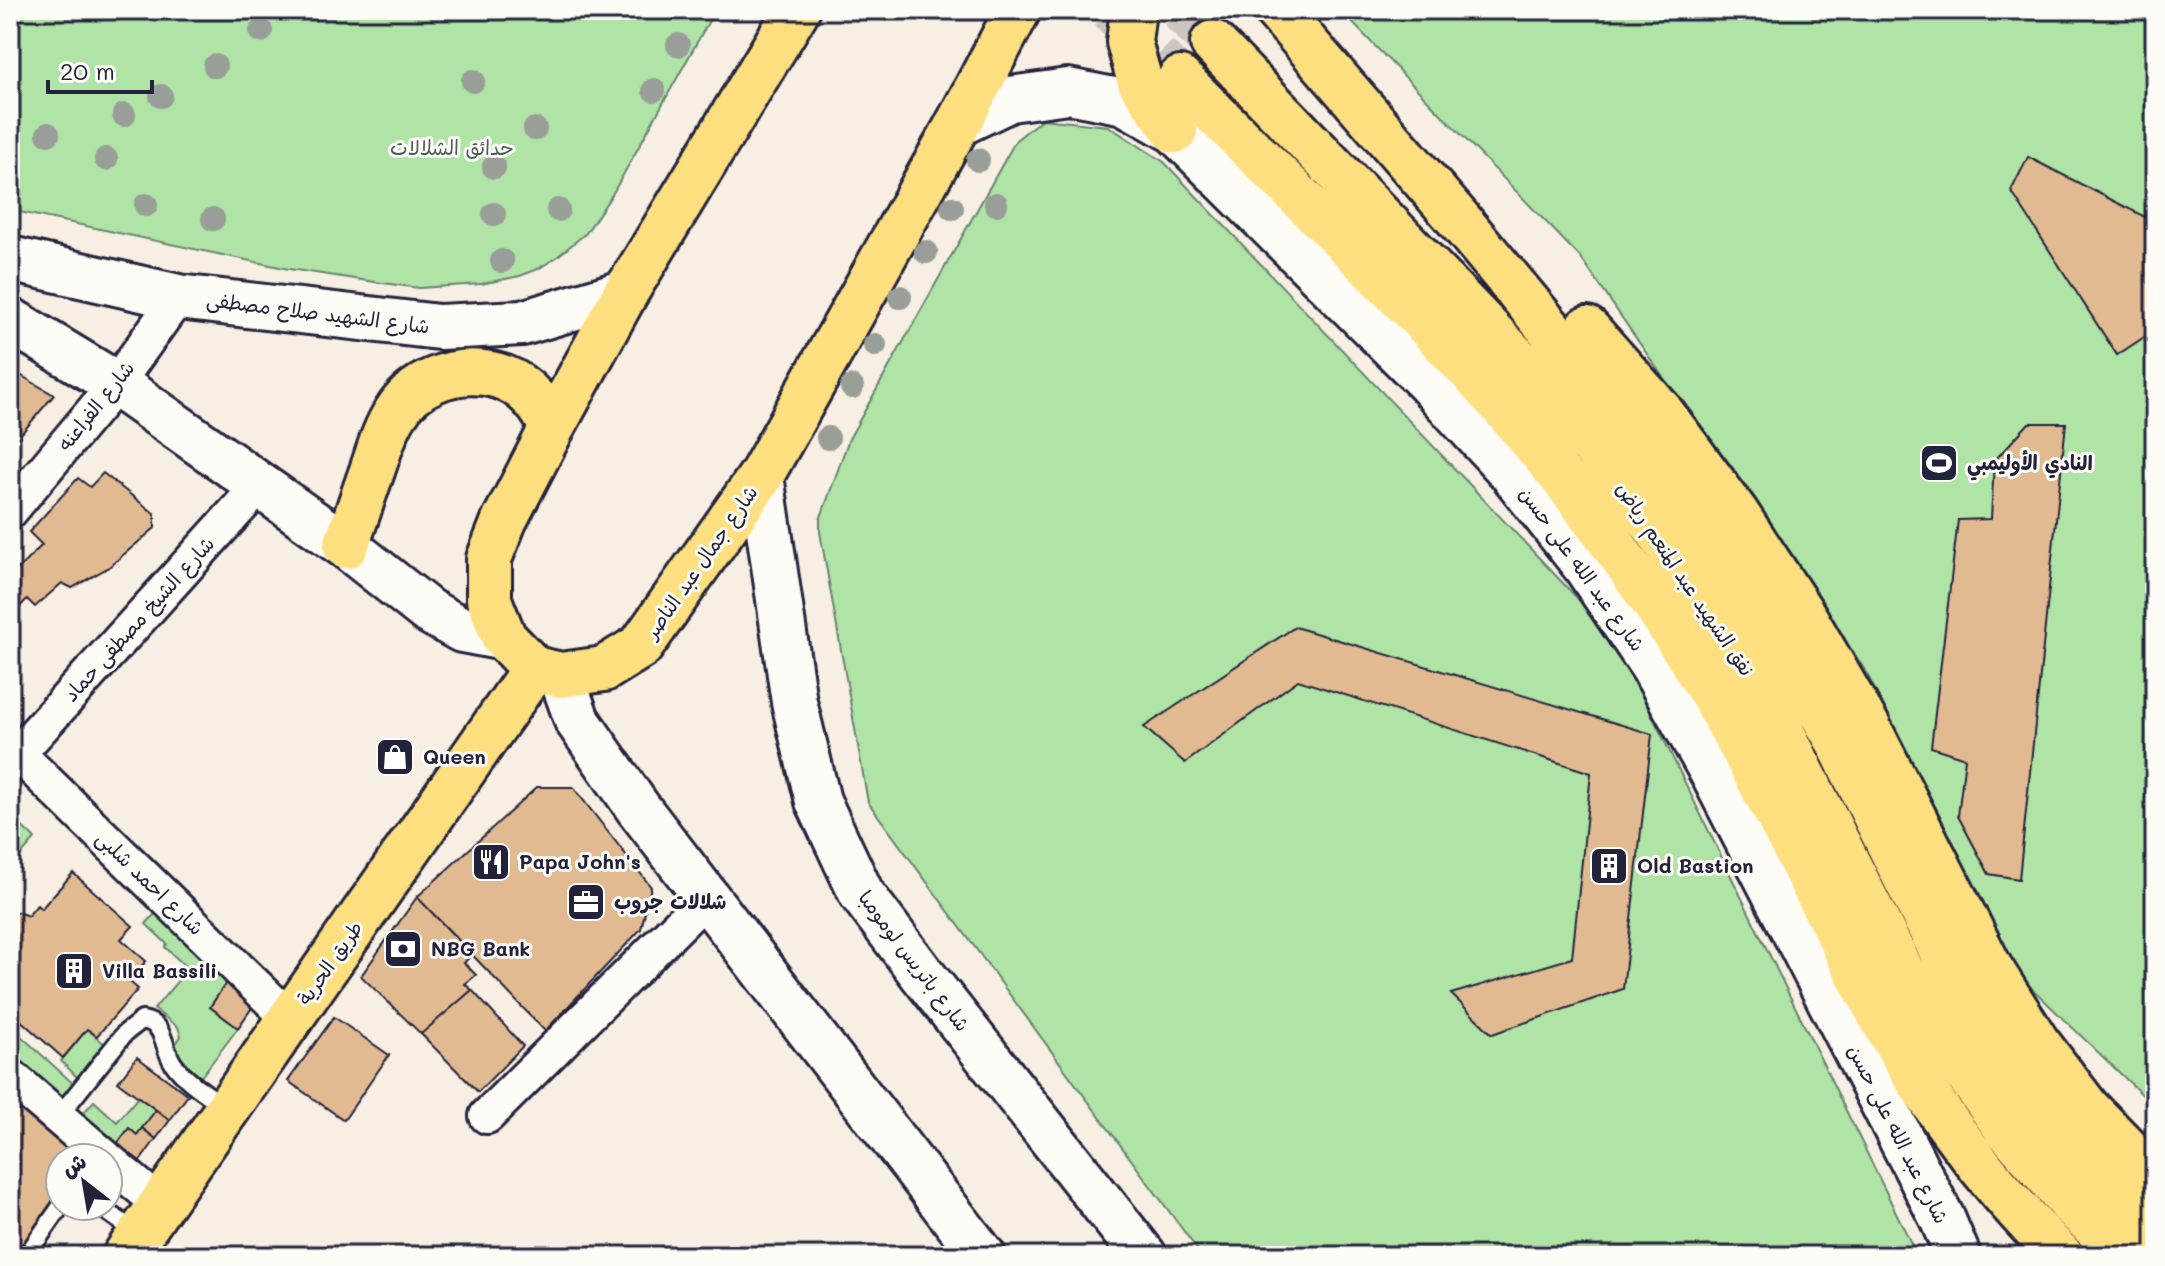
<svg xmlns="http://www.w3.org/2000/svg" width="2165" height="1266" font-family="Mali,'Playpen Sans Arabic',sans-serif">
<rect width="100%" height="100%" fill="#f7efe3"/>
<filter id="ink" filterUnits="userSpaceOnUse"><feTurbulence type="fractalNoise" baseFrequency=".0125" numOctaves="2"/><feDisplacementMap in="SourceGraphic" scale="16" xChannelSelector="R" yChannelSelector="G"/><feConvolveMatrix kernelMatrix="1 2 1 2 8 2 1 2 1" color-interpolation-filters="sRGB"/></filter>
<g filter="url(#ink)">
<path fill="#afe4a6" stroke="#688370" stroke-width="2" d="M10,10h705l-102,183 -27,40 -29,24 -19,12 -18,7 -39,8 -62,4 -44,-6 -86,-13 -279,-59z
M1340,10h815v1097l-133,-128 -157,-309 -285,-413z
M1042,119l66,7 56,36 449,474 303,617 -86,1 -6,2h-622l-334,-454 -48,-270v-12l29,-81 167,-299z
M10,815l25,24 -25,29z
M160,908l68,72 -18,27 28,21 -37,49 -28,-19 -2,-7 10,-15 -3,-9 -24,-18 26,-31 5,-12 -20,-19 2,-3 -21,-20z
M10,1026l67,61 -13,17 -54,-50z
M87,1029l19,16 -28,33 -17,-17z
M138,1097l18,13 -19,25 -8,-6 -12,15 23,17 -6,8 -55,-51 15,-17 23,21z"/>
<path fill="#e1ba92" stroke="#22223b" stroke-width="2" d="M2028,157l127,65v108l-38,25 -106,-164z
M10,369l44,26 -44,52z
M2029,423h37l-47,456 -30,-5 -31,-58 7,-58 -34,-11 27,-227 33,-1 3,-58z
M103,473l52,41v14l-46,39 -37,21 -10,-5 -27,24 -8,-8 -8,9 -7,-9 6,-13 -8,-6v-3l32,-32 -13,-13 49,-54 12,9z
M1295,627l357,107 -29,255 -131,45 -41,-40 121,-36 19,-185 -293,-93 -113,83 -41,-36z
M537,787h36l78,100 -10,42 -96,102 -128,-134z
M73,873l60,53 -12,13 25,22 -17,20 9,8 -41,47 -10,-7 -24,29 -53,-47v-96l8,-3 10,4 9,-11 4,4z
M417,897l55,57 -8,9 12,12 -11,9 7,6 -51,44 -60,-58z
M2155,978v43h-5z
M228,980l25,26 -15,22 -28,-21z
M472,990l51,56 -45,46 -57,-58z
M334,1017l55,38 -45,65 -56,-39z
M137,1057l51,38 -18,25 -52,-38z
M10,1103l77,53 -2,2h-25v36l-43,62h-7z
M156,1110l14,10 -14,19 -14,-11z
M129,1128l8,7 5,-7 14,11 -16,22 -23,-17z"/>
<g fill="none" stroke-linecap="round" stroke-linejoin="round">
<path stroke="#ccc6c1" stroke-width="44" stroke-dasharray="44 22" stroke-linecap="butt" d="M1110,10l70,69
M1180,10l33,33"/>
<defs>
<path id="lane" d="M58,1117l67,-84 17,-13c24,3 20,27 31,43 13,19 36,32 54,45
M99,1206l38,27
M26,1256l35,-50"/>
<path id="street" d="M10,511l106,-127 62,-87
M10,746l281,274
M18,753l242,-268
M10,1076l96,82
M487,1116l220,-219
M108,1160l53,45"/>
<path id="secondary" d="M958,124l52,-25 58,-8 56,11 51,29 254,252 82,89 75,95 67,100 59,105 230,446 16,38
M10,259l168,38 261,30 83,-4 104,-31
M10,320l106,64 230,162 82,65 34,19 42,8
M761,476l33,226 24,99 43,92 61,81 222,282
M561,675l16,45 61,88 345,448"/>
<path id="primary" d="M797,10l-171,282 -74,136 -48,93 -15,38v41l15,38 30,31 27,6 43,-6 37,-23 120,-170 197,-352 60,-114
M346,546c9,-25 17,-50 26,-75 7,-20 12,-40 23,-57 18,-31 55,-45 89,-41 34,4 55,26 68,55
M125,1256l409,-587"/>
<path id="highway" d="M1133,10l-4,32 11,40 35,49
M1277,10l183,211 201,242 94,135 83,143 103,209 45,80 53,76 59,70 57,56
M1213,43l312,324 69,80 64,84 59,88 54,91 130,259 50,83 56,77 63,73 54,54
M1180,79c105,105 214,207 314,318 69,77 132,161 188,249 60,94 108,195 159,294 22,44 45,89 71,131 43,67 93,129 149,185
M1587,329l74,83 75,101 69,105 63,109 122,241 46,73 51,67 68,70"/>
</defs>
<use href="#lane" stroke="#22223b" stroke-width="22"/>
<use href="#street" stroke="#22223b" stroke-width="40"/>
<use href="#secondary" stroke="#22223b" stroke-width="50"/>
<use href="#primary" stroke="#22223b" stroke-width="50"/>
<use href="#highway" stroke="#22223b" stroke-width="50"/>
<use href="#lane" stroke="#fdfcf7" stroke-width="16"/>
<use href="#street" stroke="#fdfcf7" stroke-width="34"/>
<use href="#secondary" stroke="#fdfcf7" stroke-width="44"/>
<use href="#primary" stroke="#fedf80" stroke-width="44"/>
<use href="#highway" stroke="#fedf80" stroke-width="44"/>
</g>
<g fill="#999e98">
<circle cx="261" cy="31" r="12"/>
<circle cx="678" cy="45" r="12"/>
<circle cx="215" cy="66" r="12"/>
<circle cx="473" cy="81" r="12"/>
<circle cx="654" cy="90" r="12"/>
<circle cx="161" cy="96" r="12"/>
<circle cx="124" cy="115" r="12"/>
<circle cx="535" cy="129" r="12"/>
<circle cx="48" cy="134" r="12"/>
<circle cx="106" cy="159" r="12"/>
<circle cx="978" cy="160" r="12"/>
<circle cx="494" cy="167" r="12"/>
<circle cx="996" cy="204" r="12"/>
<circle cx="146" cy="205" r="12"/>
<circle cx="952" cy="208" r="12"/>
<circle cx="558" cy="210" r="12"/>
<circle cx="494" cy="214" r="12"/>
<circle cx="213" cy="219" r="12"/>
<circle cx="926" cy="252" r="12"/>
<circle cx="502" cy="261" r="12"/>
<circle cx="900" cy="297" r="12"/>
<circle cx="875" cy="345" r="12"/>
<circle cx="852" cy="387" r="12"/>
<circle cx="828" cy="438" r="12"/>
</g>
</g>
<defs>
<symbol id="stadium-square" viewBox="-11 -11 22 22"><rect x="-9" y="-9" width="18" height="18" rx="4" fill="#22223b" stroke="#fdfcf7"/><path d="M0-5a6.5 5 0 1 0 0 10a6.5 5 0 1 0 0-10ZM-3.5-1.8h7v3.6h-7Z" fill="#fff"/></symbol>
<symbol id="shop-square" viewBox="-11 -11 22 22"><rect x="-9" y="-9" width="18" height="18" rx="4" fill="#22223b" stroke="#fdfcf7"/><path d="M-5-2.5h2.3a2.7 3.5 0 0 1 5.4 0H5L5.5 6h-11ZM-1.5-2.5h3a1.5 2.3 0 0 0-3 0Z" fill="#fff"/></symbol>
<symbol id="restaurant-square" viewBox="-11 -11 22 22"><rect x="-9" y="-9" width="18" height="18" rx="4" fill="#22223b" stroke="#fdfcf7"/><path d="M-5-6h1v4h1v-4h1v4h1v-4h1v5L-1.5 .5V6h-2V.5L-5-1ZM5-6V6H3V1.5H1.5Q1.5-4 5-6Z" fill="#fff"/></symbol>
<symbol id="building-square" viewBox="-11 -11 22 22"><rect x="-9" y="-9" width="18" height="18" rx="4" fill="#22223b" stroke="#fdfcf7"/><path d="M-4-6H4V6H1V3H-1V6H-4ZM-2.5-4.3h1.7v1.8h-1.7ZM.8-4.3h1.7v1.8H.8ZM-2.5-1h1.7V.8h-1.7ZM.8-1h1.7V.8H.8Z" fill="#fff"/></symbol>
<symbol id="office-square" viewBox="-11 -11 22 22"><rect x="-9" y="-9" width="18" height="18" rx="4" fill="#22223b" stroke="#fdfcf7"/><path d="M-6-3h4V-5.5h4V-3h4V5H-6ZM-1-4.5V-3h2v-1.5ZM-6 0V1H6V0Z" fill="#fff"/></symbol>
<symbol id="bank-square" viewBox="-11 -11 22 22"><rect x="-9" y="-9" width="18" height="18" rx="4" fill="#22223b" stroke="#fdfcf7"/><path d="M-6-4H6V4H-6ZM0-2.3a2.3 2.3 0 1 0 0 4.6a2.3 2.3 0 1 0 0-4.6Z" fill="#fff"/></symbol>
</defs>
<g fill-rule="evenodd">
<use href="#stadium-square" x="1917" y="441" width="44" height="44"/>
<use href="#shop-square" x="373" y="735" width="44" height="44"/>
<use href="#restaurant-square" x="469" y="840" width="44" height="44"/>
<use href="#building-square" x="1587" y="844" width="44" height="44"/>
<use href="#office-square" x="564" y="880" width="44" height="44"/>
<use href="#bank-square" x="381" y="927" width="44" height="44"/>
<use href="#building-square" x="52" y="949" width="44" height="44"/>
</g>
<g text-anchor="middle" stroke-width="6" stroke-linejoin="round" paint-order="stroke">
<g font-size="20" fill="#4c5c5b" stroke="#fdfcf7">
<text x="452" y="155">حدائق الشلالات</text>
</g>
<g font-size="20" fill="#22223b" stroke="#fdfcf7">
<text transform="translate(318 313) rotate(7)" y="7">شارع الشهيد صلاح مصطفى</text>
<text transform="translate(96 406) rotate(-51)" y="7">شارع الفراعنه</text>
<text transform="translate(701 562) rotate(-55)" y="7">شارع جمال عبد الناصر</text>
<text transform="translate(1582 569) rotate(54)" y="7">شارع عبد الله على حسن</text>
<text transform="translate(1685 579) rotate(56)" y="7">نفق الشهيد عبد المنعم رياض</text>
<text transform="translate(139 619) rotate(-48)" y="7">شارع الشيخ مصطفى حماد</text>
<text transform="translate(150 883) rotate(44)" y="7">شارع احمد شلبى</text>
<text transform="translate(914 961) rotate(53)" y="7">شارع باتريس لومومبا</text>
<text transform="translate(330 963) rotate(-55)" y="7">طريق الحرية</text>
<text transform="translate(1898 1134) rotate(63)" y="7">شارع عبد الله على حسن</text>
</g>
<g font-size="20" font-weight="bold" fill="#22223b" stroke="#fdfcf7" text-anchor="start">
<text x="1967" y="470">النادي الأوليمبي</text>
<text x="423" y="764">Queen</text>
<text x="519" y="869">Papa John's</text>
<text x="1637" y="873">Old Bastion</text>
<text x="614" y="909">شلالات جروب</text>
<text x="431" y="956">NBG Bank</text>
<text x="102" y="978">Villa Bassili</text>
</g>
</g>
<rect width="2165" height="1266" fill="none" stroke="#fdfcf7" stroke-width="40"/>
<rect x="20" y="20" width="2125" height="1226" fill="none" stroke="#22223b" stroke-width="3" filter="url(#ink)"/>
<g transform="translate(84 1182) rotate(329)"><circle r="38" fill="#fdfcf7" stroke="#a5a5ac" stroke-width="2"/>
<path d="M0-6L14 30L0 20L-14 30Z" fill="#22223b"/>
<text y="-12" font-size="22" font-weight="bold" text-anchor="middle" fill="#22223b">ش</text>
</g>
<path d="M48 80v12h104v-12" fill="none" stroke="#22223b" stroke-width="4"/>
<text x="60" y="80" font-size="24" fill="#22223b" stroke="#fdfcf7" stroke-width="6" paint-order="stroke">20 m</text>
</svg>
